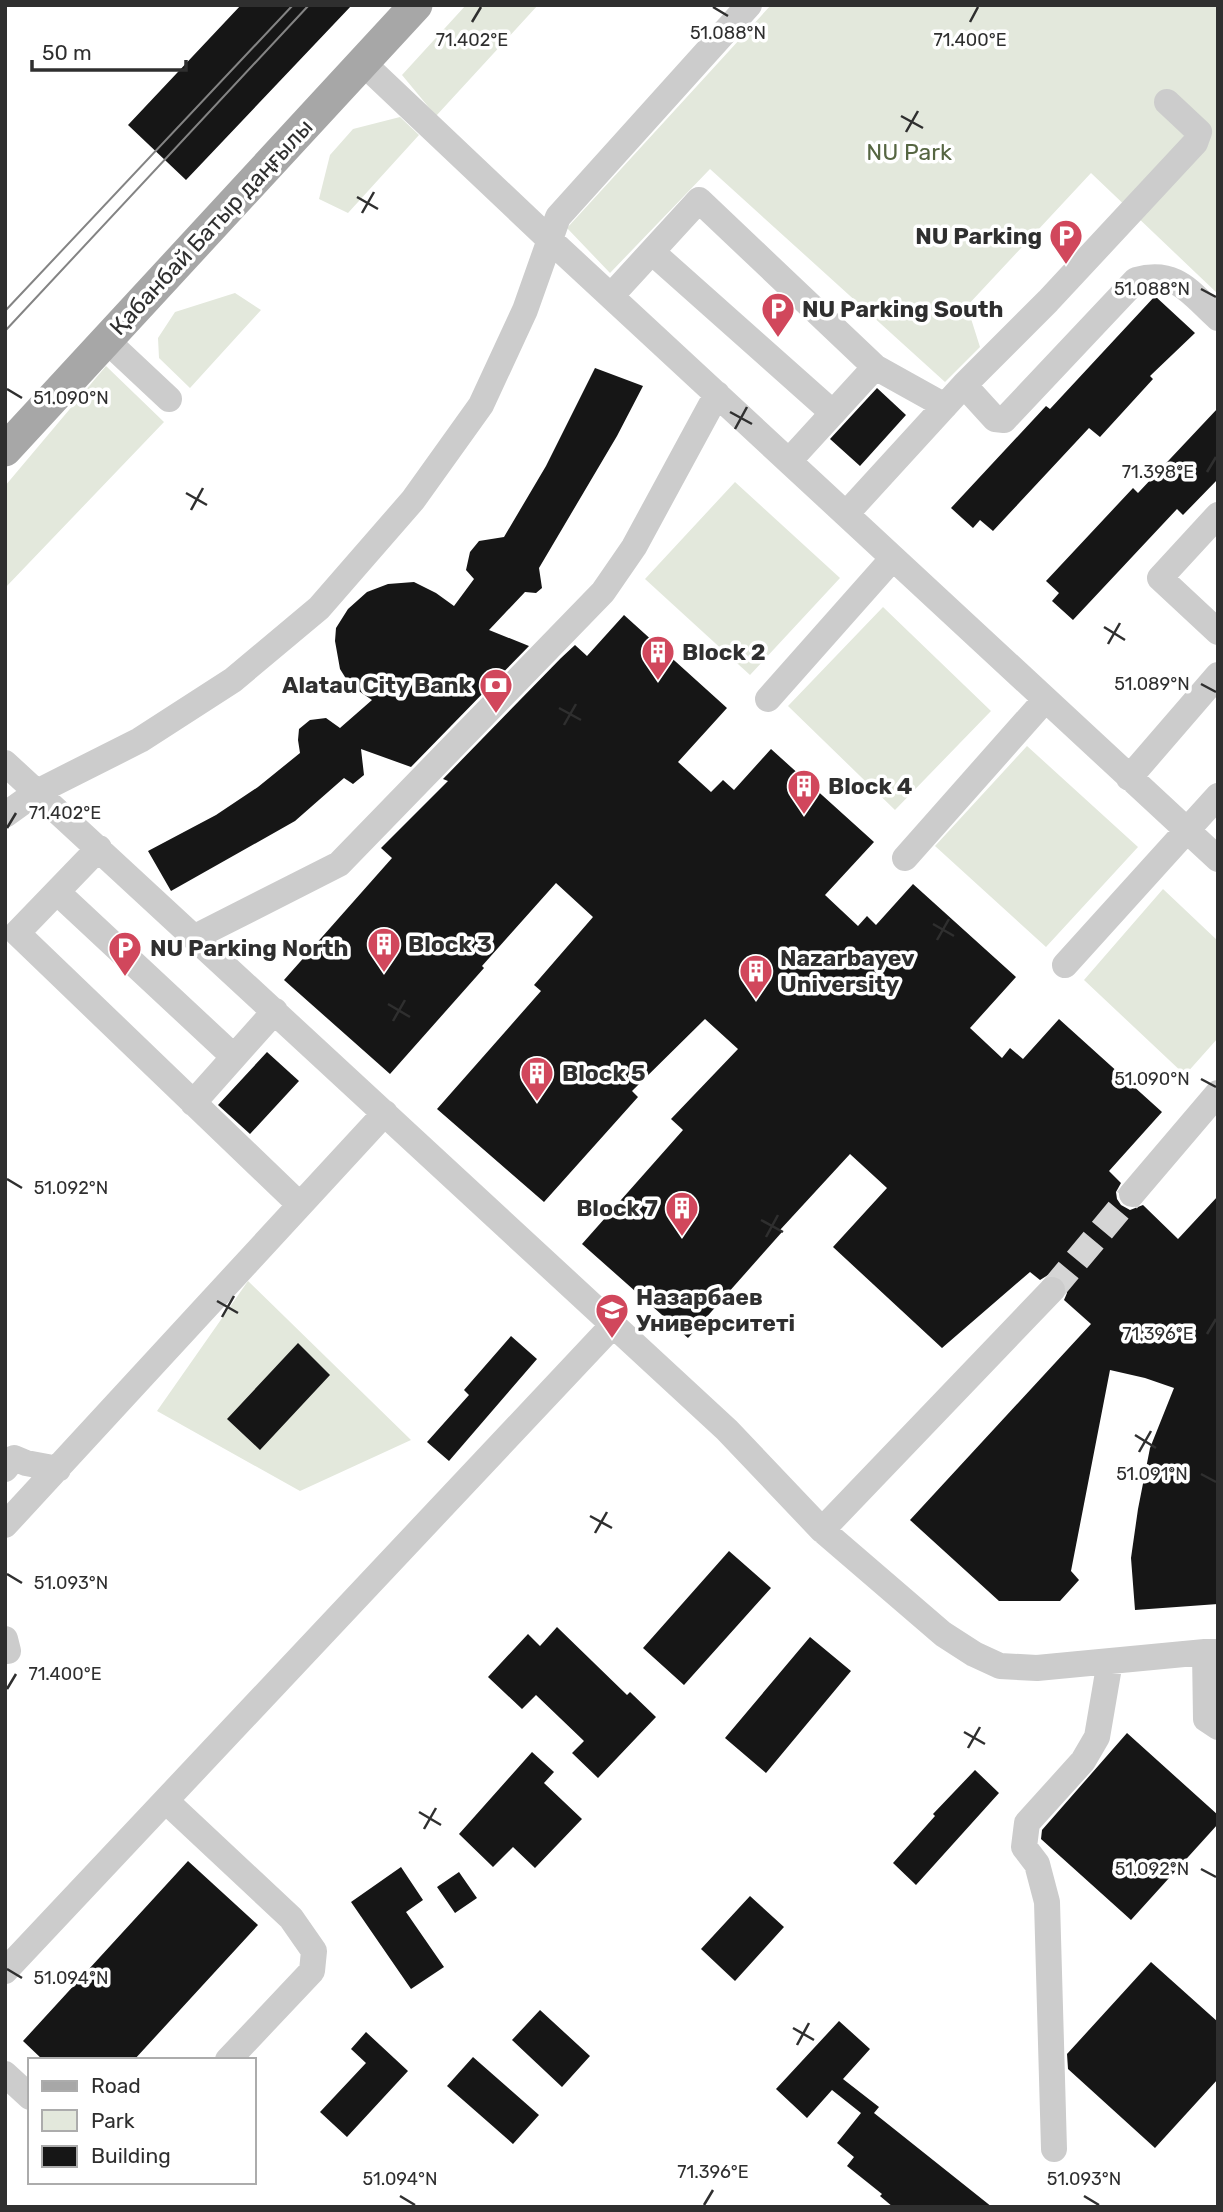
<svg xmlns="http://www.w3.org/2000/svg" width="1223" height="2212" font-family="Rubik,sans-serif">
<rect width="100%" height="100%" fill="#fff"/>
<path fill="#e3e8dc" d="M466,5h72l-102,111 -34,-41z
M771,5h447v289l-127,-121 -124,133 13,41 -35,35 -235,-213 -100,104 -43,-45z
M400,117l19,18 -71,78 -29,-14 11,-44 23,-26z
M235,293l26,17 -71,78 -31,-30 -1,-20 17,-26z
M106,366l58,56 -159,166v-102z
M735,482l105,96 -90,97 -105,-96z
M883,607l108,104 -96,99 -107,-104z
M1027,746l111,101 -92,100 -111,-101z
M1163,889l55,52v97l-33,37 -101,-95z
M248,1281l163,159 -111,51 -143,-80z"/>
<path fill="#161616" d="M241,5h111l-166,175 -58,-55z
M1155,296l40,37 -45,43 3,3 -53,58 -11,-9 -96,103 -13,-11 -7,8 -22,-20 95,-102 4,3z
M595,368l48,18 -26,50 -78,132 3,20 -6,5 -11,-1 -36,38 40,16 -118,121 -50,-18 3,26 -11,9 -9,-6 -49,43 -124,70 -23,-40 68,-36 42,-28 42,-34 -2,-13 1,-11 11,-9 16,-2 14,10 32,-28 -22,-15 -10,-16 -5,-28 1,-13 12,-19 19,-17 21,-8 26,-2 22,11 18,13 20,-27 -8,-9 4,-18 9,-11 25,-4 42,-71z
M877,388l29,27 -46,51 -30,-27z
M1218,408v71l-35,36 -6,-6 -104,111 -21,-19 7,-8 -13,-12 87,-93 5,5z
M624,615l103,93 -49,54 33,30 12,-12 11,10 37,-41 103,93 -49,53 33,31 9,-10 9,9 37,-41 103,93 -46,51 32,30 8,-10 13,11 36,-40 103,93 -53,59 12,12 -5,9 1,7 4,6 9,5 13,-5 35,34 40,-43v408l-83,6 -4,-52 7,-49 12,-61 24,-60 -29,-10 -35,-8 -39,201 8,9 -19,21h-61l-89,-81 181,-196 -27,-24 3,-7v-7l-5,-8 -6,-3h-8l-8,5 -10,-8 -88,76 -109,-101 54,-59 -37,-34 -70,76 2,2 -94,106 -106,-94 101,-114 -12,-11 67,-70 -33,-30 -73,72 6,6 -94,105 -107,-93 104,-118 -7,-6 59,-68 -37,-34 -74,83 2,2 -94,106 -106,-94 108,-122 -11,-10 67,-67 -5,-2 118,-121 14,-13 12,11z
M267,1052l32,29 -49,53 -32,-29z
M511,1336l26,23 -88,102 -22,-19 42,-47 -5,-5z
M298,1343l32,32 -70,75 -33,-31z
M729,1551l42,37 -87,97 -41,-37z
M557,1627l70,68 3,-3 26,25 -58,61 -26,-25 12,-12 -48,-46 -14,14 -34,-32 40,-43 12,12z
M810,1637l41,34 -85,102 -41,-35z
M1127,1733l91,82v9l-87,96 -90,-81 1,-9z
M532,1752l22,20 -10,11 38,36 -47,49 -22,-21 -20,20 -34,-33z
M975,1770l24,23 -83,92 -23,-22 42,-47 -2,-2z
M188,1861l70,64 -124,135h-91l-20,-19z
M401,1867l22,33 -17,12 38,55 -33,22 -60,-87z
M459,1872l18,26 -22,15 -18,-26z
M750,1896l34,31 -49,54 -34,-32z
M1151,1962l67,60v57l-63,69 -87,-79 -1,-15z
M540,2010l50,46 -28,31 -50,-47z
M839,2021l31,28 -27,30 36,28 -5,6 118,94h-99l-13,-11 2,-2 -35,-28 7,-9 -17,-14 24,-30 -29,-23 -25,28 -31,-29z
M366,2032l42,39 -61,66 -27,-25 46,-49 -15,-14z
M473,2057l66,58 -26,29 -66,-58z"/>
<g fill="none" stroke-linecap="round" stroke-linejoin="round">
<path stroke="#d5d5d5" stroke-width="26" stroke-dasharray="26 13" stroke-linecap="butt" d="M1052,1290l80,-96"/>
<path stroke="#ccc" stroke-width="26" d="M363,63l187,177 668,619
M652,252l181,161
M611,296l88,-96 176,167 -86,94
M106,340l63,59
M875,367l70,39
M964,385l31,34 9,1 132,-140c41,-11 54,13 82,38
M846,514l118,-129 84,-84 147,-158 4,-11 -32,-30
M1218,515l-58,63 58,54
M768,699l125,-141
M5,763l722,667 95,100 230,-240
M1129,778l89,-103
M5,815l32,-23 103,-52 93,-60 86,-72 94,-108 68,-95 44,-95 33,-93 191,-212
M99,848l-82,85 283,272
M905,858l140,-158
M57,892l177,165
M195,937l144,-73 264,-272 31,-45 83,-153
M1065,965l153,-169
M193,1103l82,-92
M1132,1194l86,-101
M5,1469l9,-11 12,5 32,6
M5,1525l380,-412
M822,1530l121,104 31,20 26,12 37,2 168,-16
M5,1639l3,12
M1218,1652h-13l1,67 12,8
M166,1801l125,117 23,33 -2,20 -84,89
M5,1971l609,-647
M5,2074l25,23
M1054,2149l-7,-247 -10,-38 -13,-17 3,-24 56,-62 14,-24 13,-76"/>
<path stroke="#a7a7a7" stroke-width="33" d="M5,450l411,-445"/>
<path stroke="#848484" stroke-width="2" d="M5,311l288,-306
M5,331l304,-326"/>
</g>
<path fill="none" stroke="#2f2f2f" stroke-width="2.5" d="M713,7l15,9M472,22l9,-15M970,22l8,-15M901,116l22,12M906,132l12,-21M357,197l21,12M362,213l12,-21M1201,289l15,8M7,389l15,9M730,412l22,12M735,429l12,-22M1207,472l9,-15M186,493l21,12M191,510l12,-22M1104,627l21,13M1108,644l12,-21M1201,684l15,8M559,708l22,12M564,725l12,-21M7,828l9,-15M933,924l21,12M937,940l12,-21M388,1004l22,13M393,1021l12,-21M1201,1079l15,8M7,1179l15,9M761,1220l22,12M766,1237l12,-22M217,1301l21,12M222,1317l12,-21M1207,1334l9,-15M1135,1435l21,13M1139,1452l12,-21M1201,1474l15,8M590,1516l22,12M595,1533l12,-21M7,1574l15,9M7,1689l9,-15M964,1732l21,12M968,1748l12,-21M419,1812l22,13M424,1829l12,-21M1201,1869l15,8M7,1969l15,9M793,2028l21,12M797,2045l12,-22M400,2196l15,9M1084,2196l15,9M704,2205l9,-15"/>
<defs>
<symbol id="parking-pin" viewBox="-11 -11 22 30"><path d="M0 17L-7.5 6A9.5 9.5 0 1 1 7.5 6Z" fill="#d1475c" stroke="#fff"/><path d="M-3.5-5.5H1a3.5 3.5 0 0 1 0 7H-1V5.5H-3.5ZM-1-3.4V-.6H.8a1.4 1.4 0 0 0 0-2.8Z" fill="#fff"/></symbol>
<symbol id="building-pin" viewBox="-11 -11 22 30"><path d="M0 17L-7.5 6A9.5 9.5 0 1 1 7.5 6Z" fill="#d1475c" stroke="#fff"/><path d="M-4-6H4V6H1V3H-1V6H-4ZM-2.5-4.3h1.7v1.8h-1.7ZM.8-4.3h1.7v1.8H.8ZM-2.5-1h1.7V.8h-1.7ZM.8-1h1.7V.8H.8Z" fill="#fff"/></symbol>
<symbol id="bank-pin" viewBox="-11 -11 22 30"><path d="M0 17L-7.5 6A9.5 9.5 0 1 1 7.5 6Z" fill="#d1475c" stroke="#fff"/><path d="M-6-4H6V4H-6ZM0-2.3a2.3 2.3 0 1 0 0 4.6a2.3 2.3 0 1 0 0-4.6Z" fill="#fff"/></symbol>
<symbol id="university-pin" viewBox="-11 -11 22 30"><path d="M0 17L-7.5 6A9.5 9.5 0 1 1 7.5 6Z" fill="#d1475c" stroke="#fff"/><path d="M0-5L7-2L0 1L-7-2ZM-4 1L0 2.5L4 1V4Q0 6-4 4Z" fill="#fff"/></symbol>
</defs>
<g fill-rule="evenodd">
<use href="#parking-pin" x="1047" y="217" width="38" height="52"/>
<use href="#parking-pin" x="759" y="290" width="38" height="52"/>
<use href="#building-pin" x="639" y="633" width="38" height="52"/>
<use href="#bank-pin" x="477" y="666" width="38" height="52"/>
<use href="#building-pin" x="785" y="767" width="38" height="52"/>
<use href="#building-pin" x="365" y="925" width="38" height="52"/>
<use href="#parking-pin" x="106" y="929" width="38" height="52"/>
<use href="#building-pin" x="737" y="952" width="38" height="52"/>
<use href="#building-pin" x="518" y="1054" width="38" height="52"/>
<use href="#building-pin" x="663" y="1189" width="38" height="52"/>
<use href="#university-pin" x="593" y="1291" width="38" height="52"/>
</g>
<g text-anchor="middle" stroke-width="7" stroke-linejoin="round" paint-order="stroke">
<g font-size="23" fill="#566642" stroke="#fff">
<text x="909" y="160">NU Park</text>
</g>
<g font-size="23" fill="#2f2f2f" stroke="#fff">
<text transform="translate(211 227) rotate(-47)" y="8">Қабанбай Батыр даңғылы</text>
</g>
<g font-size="23" font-weight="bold" fill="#2f2f2f" stroke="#fff" text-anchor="start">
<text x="1042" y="244" text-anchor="end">NU Parking</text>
<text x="802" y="317">NU Parking South</text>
<text x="682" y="660">Block 2</text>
<text x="472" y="693" text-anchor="end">Alatau City Bank</text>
<text x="828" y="794">Block 4</text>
<text x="408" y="952">Block 3</text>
<text x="150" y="956">NU Parking North</text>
<text x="780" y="966">Nazarbayev<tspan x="780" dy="26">University</tspan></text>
<text x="562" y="1081">Block 5</text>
<text x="658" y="1216" text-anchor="end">Block 7</text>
<text x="636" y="1305">Назарбаев<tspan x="636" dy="26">Университеті</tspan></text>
</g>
</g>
<g font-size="18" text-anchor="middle" fill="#2f2f2f" stroke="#fff" stroke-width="7" stroke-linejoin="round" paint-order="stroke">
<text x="728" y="39">51.088°N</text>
<text x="472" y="46">71.402°E</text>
<text x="970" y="46">71.400°E</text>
<text x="1152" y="295">51.088°N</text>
<text x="71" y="404">51.090°N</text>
<text x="1158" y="478">71.398°E</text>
<text x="1152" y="690">51.089°N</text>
<text x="65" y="819">71.402°E</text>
<text x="1152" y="1085">51.090°N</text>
<text x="71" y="1194">51.092°N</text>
<text x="1158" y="1340">71.396°E</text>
<text x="1152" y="1480">51.091°N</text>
<text x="71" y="1589">51.093°N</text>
<text x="65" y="1680">71.400°E</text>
<text x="1152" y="1875">51.092°N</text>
<text x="71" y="1984">51.094°N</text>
<text x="713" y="2178">71.396°E</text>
<text x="400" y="2185">51.094°N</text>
<text x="1084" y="2185">51.093°N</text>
</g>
<rect width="1223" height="2212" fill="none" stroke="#2f2f2f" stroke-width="14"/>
<rect x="28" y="2058" width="228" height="126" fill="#ffffff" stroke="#acacac" stroke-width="2"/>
<rect x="42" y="2081" width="35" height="10" fill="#a7a7a7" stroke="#acacac" stroke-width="2"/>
<text x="91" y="2093" font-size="21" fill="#2f2f2f">Road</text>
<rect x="42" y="2110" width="35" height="21" fill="#e3e8dc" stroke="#acacac" stroke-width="2"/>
<text x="91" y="2128" font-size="21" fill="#2f2f2f">Park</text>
<rect x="42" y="2146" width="35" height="21" fill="#161616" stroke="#acacac" stroke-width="2"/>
<text x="91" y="2163" font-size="21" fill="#2f2f2f">Building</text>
<path d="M32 60v10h154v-10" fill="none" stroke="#2f2f2f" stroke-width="3.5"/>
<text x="42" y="60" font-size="21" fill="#2f2f2f" stroke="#ffffff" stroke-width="5" paint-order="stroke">50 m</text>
</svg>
